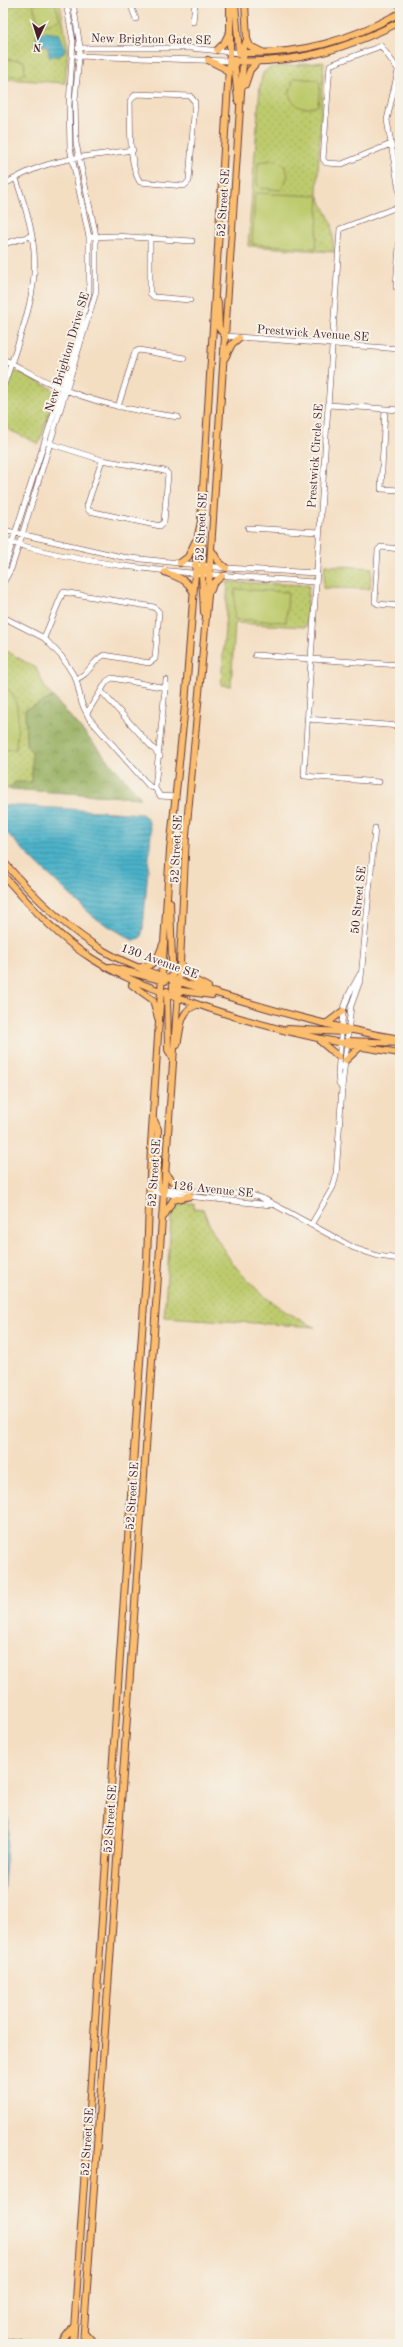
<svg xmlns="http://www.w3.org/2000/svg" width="403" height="2347" font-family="'Old Standard TT',serif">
<defs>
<pattern id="green-dots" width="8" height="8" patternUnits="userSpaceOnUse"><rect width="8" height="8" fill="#bdcb6d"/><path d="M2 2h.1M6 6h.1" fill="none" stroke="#a4ae5f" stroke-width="1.8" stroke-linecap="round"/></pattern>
<pattern id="forest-crowns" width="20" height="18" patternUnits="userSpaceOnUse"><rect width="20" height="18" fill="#96af60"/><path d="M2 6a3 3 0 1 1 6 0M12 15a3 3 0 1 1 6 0" fill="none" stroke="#7c8e4f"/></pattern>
<pattern id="water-rules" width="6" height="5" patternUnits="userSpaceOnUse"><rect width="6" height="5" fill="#4bb2c9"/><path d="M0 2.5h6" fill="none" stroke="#4090a3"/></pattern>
</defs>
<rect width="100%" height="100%" fill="#f7f3e8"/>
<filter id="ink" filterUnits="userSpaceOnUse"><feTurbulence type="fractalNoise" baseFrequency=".025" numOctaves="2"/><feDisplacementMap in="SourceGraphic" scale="8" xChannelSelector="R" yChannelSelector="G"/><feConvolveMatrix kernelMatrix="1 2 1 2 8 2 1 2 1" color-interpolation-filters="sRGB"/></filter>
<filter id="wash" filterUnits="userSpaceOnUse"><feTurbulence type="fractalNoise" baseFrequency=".012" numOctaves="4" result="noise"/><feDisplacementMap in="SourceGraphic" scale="16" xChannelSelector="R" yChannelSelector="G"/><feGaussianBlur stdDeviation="0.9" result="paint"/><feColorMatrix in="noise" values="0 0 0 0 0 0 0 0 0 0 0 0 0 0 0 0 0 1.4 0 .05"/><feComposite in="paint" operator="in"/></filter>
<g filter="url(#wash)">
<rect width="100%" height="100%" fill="#f4dec2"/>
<path fill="url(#green-dots)" stroke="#84754c" d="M21,3h39l8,46 -3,34 -62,-4v-71z
M324,62l-7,131 15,31 2,28 -86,-6 12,-160 3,-13 6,-5z
M15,371l36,17 4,6 -16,50 -36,-17v-25l9,-29z
M325,565l47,3 -2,21 -47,-1z
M228,582l81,3 -3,42 -71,-4 -4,63 -10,-1z
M3,649l33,19 9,20 96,110 -138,-10z
M180,1203h14v5l9,1c20,53 59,95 112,118l-151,-10 7,-96 3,-13z"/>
<path fill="url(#forest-crowns)" stroke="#706746" d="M53,697l88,101 -134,-9 9,-7h16v-30l-6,-7 -1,-35z"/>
<path fill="#bdcb6d" stroke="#84754c" d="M55,3l5,17 -21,6 -6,-22z
M3,59l21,2 1,12 -5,3 -17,-1z
M294,78l23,2 3,4 -2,22c-15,4 -23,3 -29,-12z
M275,160l9,5 4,10 -6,15 -22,-2 -3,-3 1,-23z
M255,193l64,3 -3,52 -64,-4z
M235,589l53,3 -2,30 -52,-3z
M3,685c21,15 14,41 13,64l-13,1z"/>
<path fill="url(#water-rules)" stroke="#4a687a" d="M43,32l16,2 6,13 -1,6 -5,3h-10l-1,-8 -4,-3h-9l2,-12z
M10,805l132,9 6,5 3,14 -8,96 -2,8 -7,4 -39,-23 -59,-55 -33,-34v-23z
M3,1812l3,2 3,8 -6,73z"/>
</g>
<g filter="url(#ink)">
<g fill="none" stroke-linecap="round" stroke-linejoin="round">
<defs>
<path id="minor" d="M130,3l6,16
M397,3l3,5
M193,22l2,-19
M78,48h112l51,5
M77,56l152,5
M398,71l-11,49 13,76
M136,94l54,2 5,6 -6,79 -5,5 -44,-4c-12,-17 -9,-60 -10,-81z
M391,144l-49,20 -16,-1 -3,-4 7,-94 51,-19 19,26
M3,185c9,-5 18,-10 27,-14 32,-14 69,-16 103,-21
M400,206l-60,23 -29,430 89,6
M400,233l-4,54h4
M89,237l27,-1 76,5
M150,238v55l4,4 36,3
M3,244l28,-8
M225,336l175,13
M3,359c17,8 32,18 49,25 40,19 83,27 126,33
M3,388c11,-35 29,-78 31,-114 3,-33 -8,-65 -18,-95
M329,405l71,5
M118,407l17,-55 4,-2 45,8
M385,409l-4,80 19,1
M48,443l54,17 63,11 3,3 -4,48 -4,4 -71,-15 -2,-5 15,-46
M248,528l71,4
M3,530l119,27 104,11 91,5
M3,540c102,32 207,34 313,42
M400,549l-19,-2 -3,3 -3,52 3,2 22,2
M6,574l-1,-7 7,-24 65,-202 12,-49v-55l-19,-89 -1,-43 4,-64 -7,-38
M3,583l8,-14 8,-24 77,-253v-56l-20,-93 -1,-43 5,-53 -7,-44
M3,617l41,21 18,19 14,22c13,-4 16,-18 28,-24l45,8 6,-4 4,-47 -5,-5 -91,-15 -19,46
M255,655l56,4 -7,117 75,6
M76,679l6,25 7,14 61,69 5,1 11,-108
M101,691l59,65
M87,713l20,-32 5,-3 54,10
M307,719l93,7
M155,788l5,8 16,1
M342,1088l-3,-4 -1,-10 5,-63 6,-17 11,-20
M150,1188l102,7 12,4 90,49 24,8 22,3
M150,1192l121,13
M311,1225l22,-38 3,-11 6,-88 9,-82 10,-28 14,-150
M3,2265h1"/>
<path id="major" d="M235,3l4,49 4,8
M247,39l3,7 12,6
M217,50l7,-7 5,-10
M244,53c59,1 104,-12 156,-40
M234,59l4,42
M208,60l16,8 5,6
M229,61c67,3 112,-10 171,-39
M245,85l5,-15 7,-8
M218,302l1,26 6,8
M225,358l7,-14 7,-6
M202,528l1,38 7,10
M212,551l7,11 7,6
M180,563l8,-6 7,-15
M195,565l7,10 2,37
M165,572c11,5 22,7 27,18
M211,590l2,-6 9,-8
M3,861c30,35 62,67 101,90 31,18 66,28 99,38 65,20 130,39 197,50
M3,875c27,30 54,62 88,83 30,19 53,27 86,39 72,27 147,45 223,56
M170,902l3,88 3,6
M181,964l6,12 21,11
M110,967l55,14
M141,967c14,0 18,-11 22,-23
M132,985l21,15 5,18
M174,990l38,5
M167,991l1,59 5,8
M326,1024l17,-13
M288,1029l54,3h5l2,-3
M321,1042l18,15
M342,1043l6,-2 52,2
M177,1045c4,-15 2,-35 20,-40
M346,1060l14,-13
M154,1120l4,9v52l1,7 5,5
M165,1172l7,9 19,9
M164,1216l9,-16 17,-4
M84,2332l11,12
M3,2342l18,2
M60,2344l14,-18
M73,2344l74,-1084 4,-115 19,-295 15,-145 13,-170 3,-14 29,-469v-49
M83,2344l97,-1381 6,-128 22,-240 36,-548 3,-8 -2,-36"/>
</defs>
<use href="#minor" stroke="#643c42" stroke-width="6"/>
<use href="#major" stroke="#643c42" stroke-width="8"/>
<use href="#minor" stroke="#fff" stroke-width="5"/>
<use href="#major" stroke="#fbbd6e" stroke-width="6"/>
</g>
</g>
<g text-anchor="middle" stroke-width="4" stroke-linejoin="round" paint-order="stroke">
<g font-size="12" fill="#4a1f2b" stroke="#f7f3e8">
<text transform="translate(151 39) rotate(1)" y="4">New Brighton Gate SE</text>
<text transform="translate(223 203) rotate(-86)" y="4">52 Street SE</text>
<text transform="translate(313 333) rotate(4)" y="4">Prestwick Avenue SE</text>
<text transform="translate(67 352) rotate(-73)" y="4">New Brighton Drive SE</text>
<text transform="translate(315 456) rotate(-86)" y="4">Prestwick Circle SE</text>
<text transform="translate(201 527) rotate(-87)" y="4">52 Street SE</text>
<text transform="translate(176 849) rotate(-87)" y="4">52 Street SE</text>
<text transform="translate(358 900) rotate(-84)" y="4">50 Street SE</text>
<text transform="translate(160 961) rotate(20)" y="4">130 Avenue SE</text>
<text transform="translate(154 1173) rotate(-86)" y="4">52 Street SE</text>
<text transform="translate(213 1189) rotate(6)" y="4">126 Avenue SE</text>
<text transform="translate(132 1496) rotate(-86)" y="4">52 Street SE</text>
<text transform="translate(110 1819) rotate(-86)" y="4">52 Street SE</text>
<text transform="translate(87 2142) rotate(-86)" y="4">52 Street SE</text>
</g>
</g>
<rect width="403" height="2347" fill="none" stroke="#f7f3e8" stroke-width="16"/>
<g transform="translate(38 38) rotate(184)" stroke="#f7f3e8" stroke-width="3" paint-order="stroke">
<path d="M0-3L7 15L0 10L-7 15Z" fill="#4a1f2b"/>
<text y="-6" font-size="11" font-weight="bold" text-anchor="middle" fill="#4a1f2b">N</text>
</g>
</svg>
